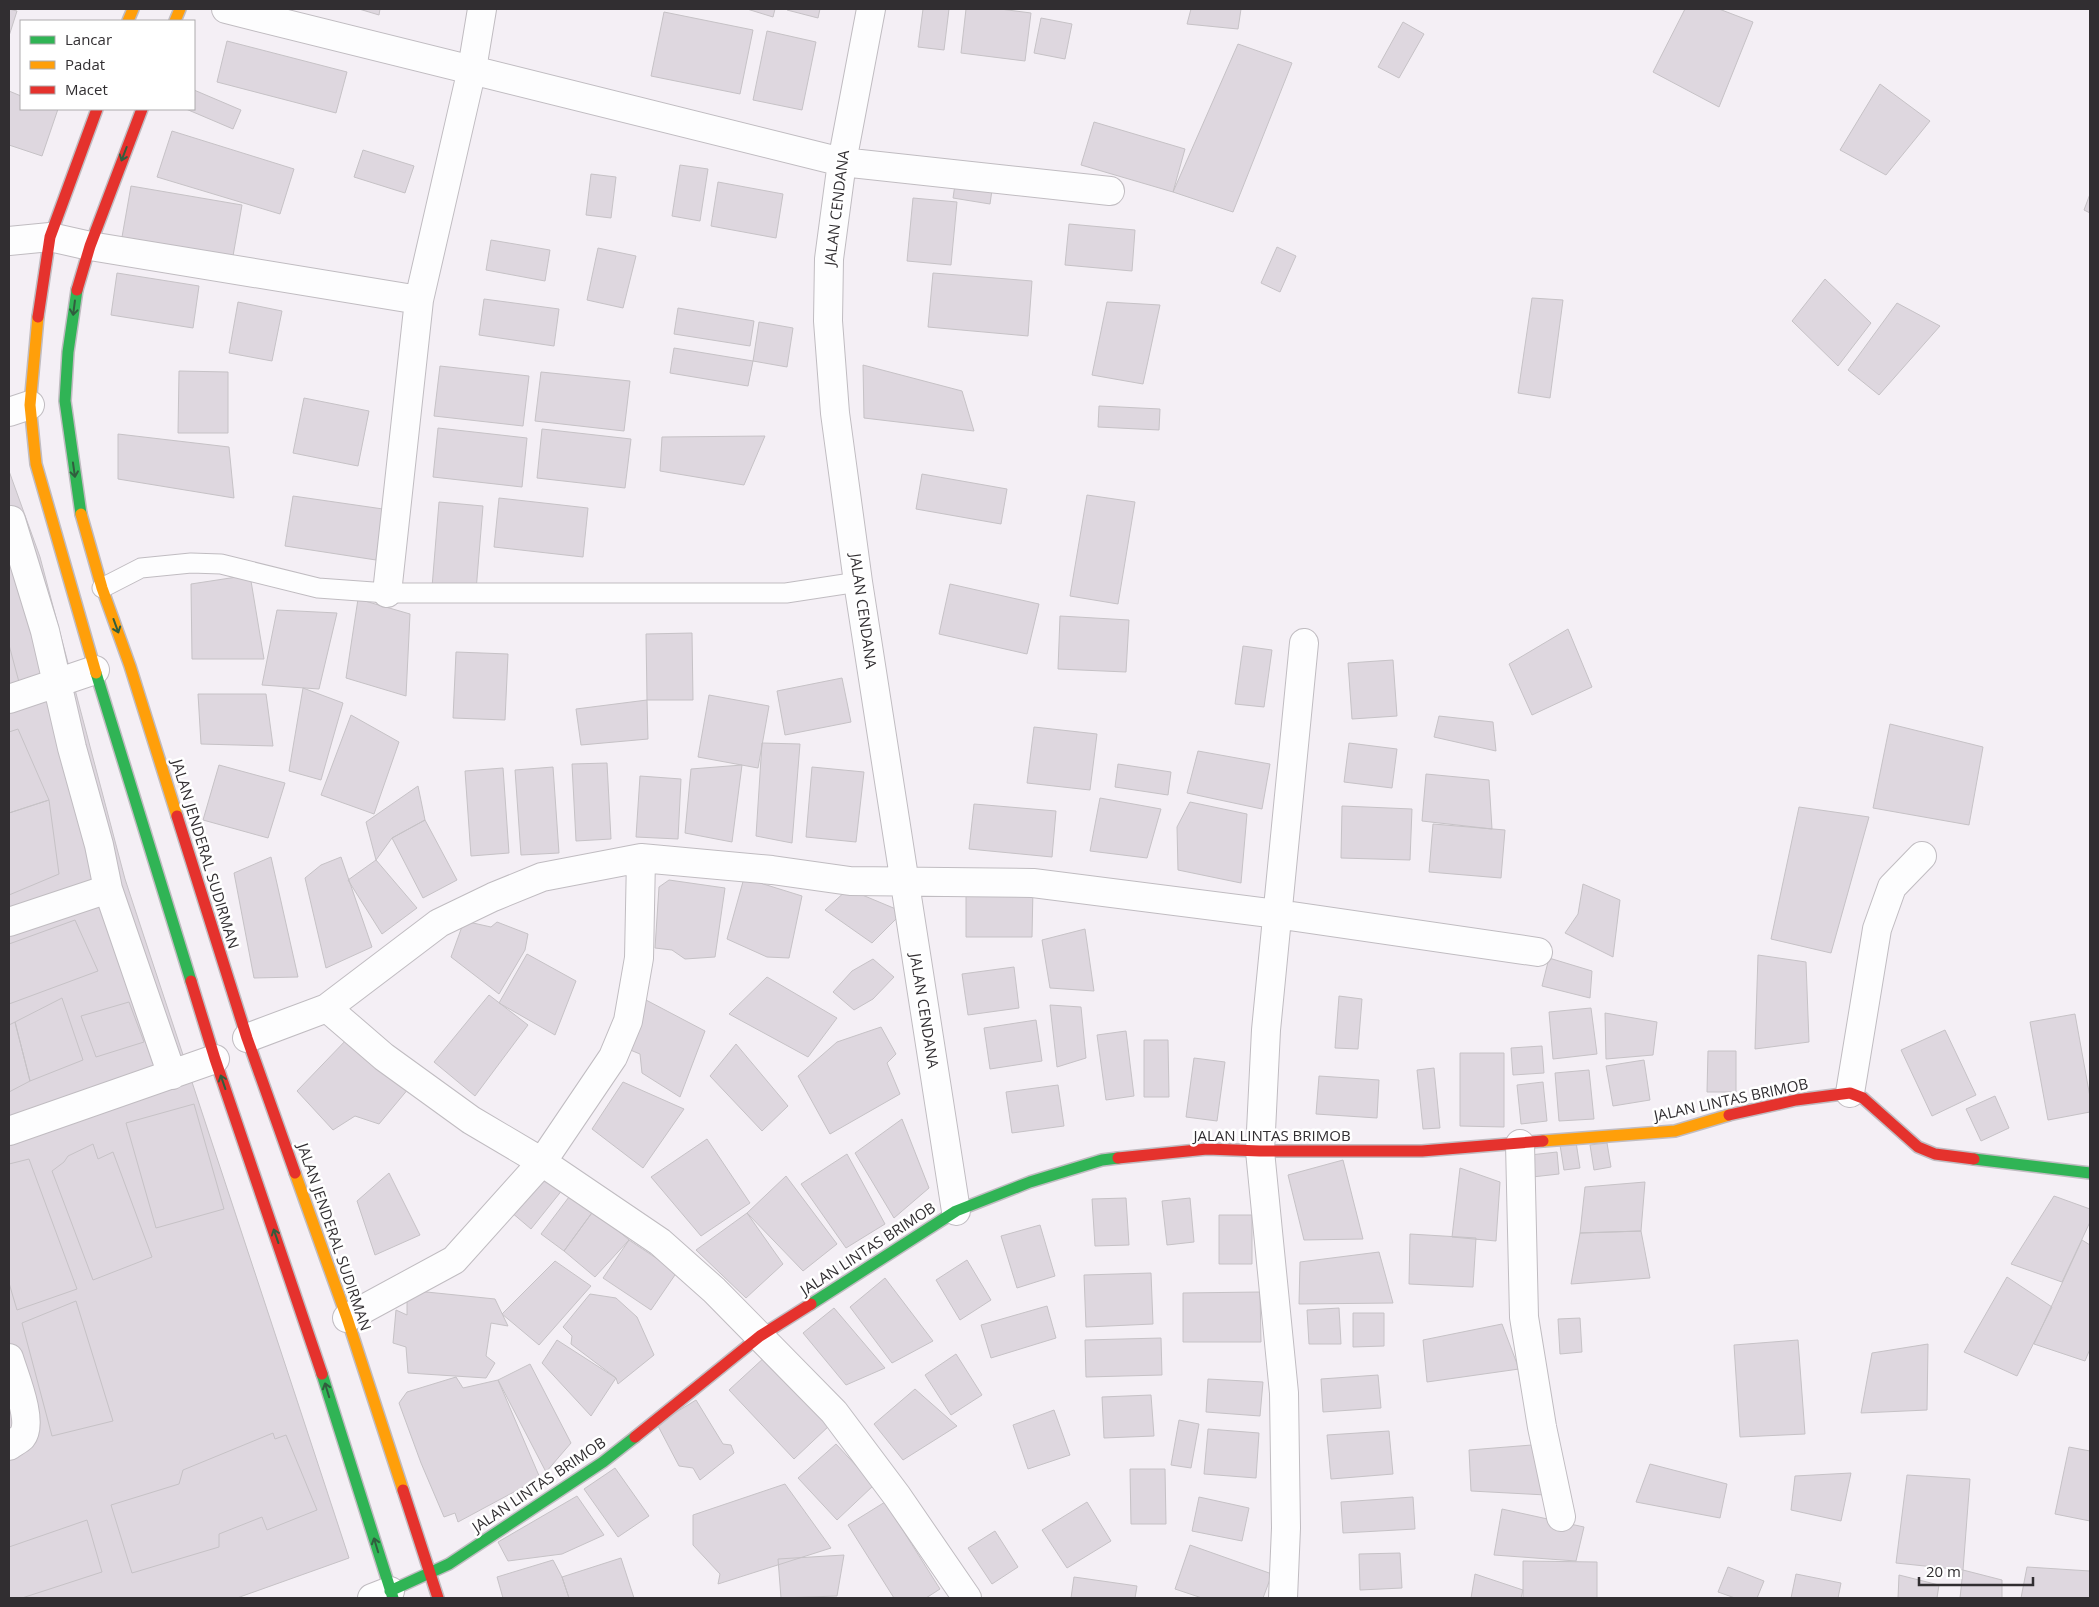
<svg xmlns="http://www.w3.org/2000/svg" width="2099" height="1607" font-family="'Open Sans',sans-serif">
<rect width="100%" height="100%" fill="#f4eff5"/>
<path fill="#ded7df" stroke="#c6c2c6" d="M9,9l8,2 -8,25z
M359,9h21l-1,6z
M747,9h28l-2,8z
M787,9h33l-2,9 -31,-8z
M923,9h26l-5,41 -26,-3z
M966,9h34l31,4 -6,48 -64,-8z
M1191,9h50l-3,20 -51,-5z
M1685,9h34l34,13 -34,85 -66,-35z
M664,12l89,18 -13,64 -89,-18z
M1041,18l31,6 -7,35 -31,-6z
M1403,22l21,12 -25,44 -21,-11z
M767,31l49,11 -14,68 -49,-10z
M227,41l120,31 -11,41 -119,-31z
M1238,44l54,19 -59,149 -60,-20z
M1880,84l50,37 -44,54 -46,-25z
M194,90l47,20 -8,19 -47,-20h8z
M9,91l12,5v13h37l-16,47 -33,-11z
M1094,122l91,27 -12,43 -92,-27z
M172,131l122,38 -14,45 -123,-37z
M363,150l51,16 -9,27 -51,-16z
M680,165l28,4 -8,52 -28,-5z
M591,174l25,3 -5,41 -25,-3z
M956,178l37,5 -3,21 -37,-6z
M718,182l65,12 -7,44 -65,-12z
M131,186l111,19 -9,51 -111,-19z
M2090,194v19l-6,-3z
M913,198l44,4 -6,63 -44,-4z
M1069,224l66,6 -3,41 -67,-6z
M491,240l59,10 -5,31 -59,-11z
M1277,247l19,9 -16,36 -19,-9z
M598,248l38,8 -13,52 -36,-8z
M117,273l82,13 -6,42 -82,-13z
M933,273l99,8 -4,55 -100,-9z
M1825,279l46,44 -33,43 -46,-45z
M1532,298l31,2 -13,98 -32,-5z
M484,299l75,10 -5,37 -75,-11z
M238,302l44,9 -10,50 -43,-8z
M1107,302l53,3 -17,79 -51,-9z
M1897,303l43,23 -61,69 -31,-25z
M678,308l76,13 -4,25 -76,-12z
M759,322l34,6 -6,39 -34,-6z
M674,348l79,13 -5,25 -78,-13z
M863,365l99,26 12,40 -110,-13z
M440,366l89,10 -6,50 -89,-10z
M179,371l49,1v61h-50z
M541,372l89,9 -6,50 -89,-10z
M304,398l65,13 -11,55 -65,-13z
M1099,406l61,3 -1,21 -61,-3z
M438,428l89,10 -5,49 -89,-10z
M542,429l89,10 -6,49 -88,-10z
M118,434l111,13 5,51 -116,-19z
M765,436l-21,49 -84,-14 2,-34z
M9,471l31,86 85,322 224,679 -112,40h-228z
M922,474l85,15 -6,35 -85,-15z
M1087,495l48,7 -17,102 -48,-8z
M293,496l90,13 -7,51 -91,-14z
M499,498l89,10 -5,49 -89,-10z
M439,502l44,4 -7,85 -44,-4z
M250,575l14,84h-72l-1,-75z
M950,584l89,20 -12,50 -88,-20z
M358,599l52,15 -4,82 -60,-18z
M277,610l60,3 -18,76 -57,-4z
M1060,616l69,4 -3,52 -68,-3z
M1568,629l24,58 -60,28 -23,-51z
M692,633l1,67h-46l-1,-66z
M9,645l10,37 -10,3z
M1243,646l29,4 -8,57 -29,-3z
M456,652l52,2 -3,66 -52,-2z
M1393,660l4,56 -45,3 -4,-56z
M842,678l9,44 -66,13 -8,-44z
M303,688l40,15 -22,77 -32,-9z
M198,694h68l7,52 -72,-2z
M709,695l60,11 -11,62 -60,-11z
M647,700l1,39 -67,6 -5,-36z
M351,715l48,27 -25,72 -53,-19z
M1439,716l54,6 3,29 -62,-14z
M1890,724l93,23 -14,78 -96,-17z
M1034,727l63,7 -7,56 -63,-7z
M18,729l31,71 -40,13v-81z
M762,743l38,1 -8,99 -36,-7z
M1349,743l48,6 -5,39 -48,-6z
M1198,751l72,13 -8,45 -75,-16z
M607,763l4,76 -35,2 -4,-77z
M1118,764l53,8 -3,23 -53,-8z
M219,765l66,18 -17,55 -65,-18z
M742,765l-10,77 -47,-9 6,-64z
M553,767l6,86 -38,2 -6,-85z
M812,767l52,5 -8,70 -50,-5z
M503,768l6,85 -38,3 -6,-85z
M1426,774l63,6 3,49 -70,-8z
M640,776l41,3 -3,60 -42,-2z
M418,786l7,34 -33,18 -16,22 -10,-38z
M1100,798l61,11 -14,49 -57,-7z
M49,800l10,74 -50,21v-82z
M1190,802l57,12 -6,69 -63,-13 -1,-43z
M974,804l82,7 -4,46 -83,-8z
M1342,806l70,3 -2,51 -69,-2z
M1799,807l70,10 -38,136 -60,-14z
M425,820l32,60 -34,18 -31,-60z
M1433,824l72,6 -4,48 -72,-6z
M271,857l27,120 -44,1 -20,-105z
M341,857l31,90 -46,21 -21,-90 16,-13z
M376,860l41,48 -35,26 -34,-54z
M744,878l58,18 -13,62 -22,-1 -40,-18z
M669,880l56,8 -10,69 -30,2 -13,-9 -17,-2 4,-61z
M1583,884l37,16 -7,57 -48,-24 13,-19z
M966,887l67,1 -1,49h-66z
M848,889l55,23 -31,31 -47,-33z
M75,920l23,51 -89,33v-60z
M464,921l27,6 6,-5 31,12 -3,16 -26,44 -48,-37z
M1085,929l9,62 -44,-3 -8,-48z
M527,954l49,27 -21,54 -56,-32z
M1758,955l48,7 3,80 -54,7z
M1549,958l43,13 -2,27 -48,-12z
M873,959l21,18 -21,22 -19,11 -21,-18 19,-21z
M1014,967l5,41 -51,7 -6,-41z
M767,977l70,41 -29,39 -79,-43z
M489,995l39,30 -53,71 -41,-34z
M1339,996l23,3 -4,50 -23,-1z
M62,998l21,62 -53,21 -15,-59z
M646,1000l59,31 -25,66 -38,-24 -2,-19 -17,-7z
M129,1002l15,40 -48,15 -15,-41z
M1050,1005l31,2 5,51 -29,9z
M1591,1008l6,46 -44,5 -4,-47z
M1605,1013l52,9 -4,33 -47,4z
M2075,1014l15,83v15l-42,8 -18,-98z
M1036,1020l6,41 -52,8 -6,-41z
M15,1022l15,59 -21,11v-67z
M881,1027l15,27 -9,9 13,31 -70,40 -32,-58 39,-34z
M1945,1030l31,65 -44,21 -31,-66z
M1126,1031l8,65 -28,4 -9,-65z
M349,1037l65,45 -35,42 -24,-8 -22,14 -36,-39z
M1144,1040h24l1,57h-25z
M736,1044l52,62 -26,25 -52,-55z
M1542,1046l2,27 -31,2 -2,-27z
M1708,1051h28v41h-29z
M1460,1053h44v74l-44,-1z
M1194,1058l31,4 -8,59 -31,-4z
M1644,1060l6,40 -37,6 -7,-40z
M1434,1068l6,60 -17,1 -6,-59z
M1589,1070l5,49 -35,2 -4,-48z
M1319,1076l60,4 -2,38 -61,-4z
M623,1082l61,27 -41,59 -51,-39z
M1543,1082l4,39 -26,3 -4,-39z
M1058,1085l6,41 -52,7 -6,-41z
M1995,1096l14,32 -28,13 -15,-32z
M194,1104l30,105 -68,19 -30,-105z
M902,1119l27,69 -35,30 -39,-65z
M707,1139l43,64 -49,33 -50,-59z
M1576,1142l4,26 -16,2 -4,-25z
M1607,1143l4,24 -17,3 -4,-25z
M93,1144l5,15 15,-7 39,105 -59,23 -41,-109 12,-9 4,-6z
M1557,1152l2,22 -27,3 -2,-22z
M847,1154l38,70 -39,24 -45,-64z
M29,1159l48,130 -60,21 -8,-27v-119z
M1343,1160l20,79 -59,1 -16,-65z
M1460,1168l40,14 -4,59 -44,-4z
M389,1173l31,62 -45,20 -18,-54z
M542,1173l21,16 -32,40 -20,-17z
M786,1176l51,68 -34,27 -56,-58z
M1645,1182l-4,49 -61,2 5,-46z
M572,1193l22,17 -30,41 -23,-17z
M2054,1196l36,13v13l-28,60 -51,-18z
M1126,1198l3,47 -34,1 -3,-47z
M1190,1198l4,44 -27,3 -5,-44z
M594,1210l35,30 -34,37 -31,-26z
M747,1213l36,51 -37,34 -50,-48z
M1219,1215h33v49h-33z
M1040,1225l15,51 -38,12 -16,-52z
M1641,1231l9,47 -79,6 9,-51z
M1410,1234l66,4 -3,49 -64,-3z
M629,1240l48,32 -26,38 -48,-32z
M2082,1240l8,5v104l-5,12 -51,-17z
M1379,1252l14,51 -94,1 1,-42z
M967,1260l24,40 -31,20 -24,-40z
M555,1261l36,25 -52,59 -37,-31z
M1151,1273l2,51 -67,3 -2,-52z
M2007,1277l45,30 -35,69 -53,-24z
M885,1278l48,63 -41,22 -42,-56z
M407,1290l88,9 13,27 -17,-3 -5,33 9,7 -9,15 -78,-5 -2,-26 -13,-4 3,-33 11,5z
M1260,1292l1,50h-78v-49z
M590,1294l26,4 21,19 17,38 -36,29 -2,-6 -45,-34 1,-8 -9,-9z
M76,1301l37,120 -61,15 -30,-113z
M1047,1306l9,32 -65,20 -10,-33z
M834,1308l51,60 -39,17 -43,-52z
M1339,1308l2,36h-32l-2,-34z
M1353,1313h31v33l-31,1z
M1580,1318l2,34 -22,2 -2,-35z
M1502,1324l17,45 -92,13 -4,-42z
M1161,1338l1,37 -76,2 -1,-37z
M557,1340l59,38 -25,38 -49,-53z
M1798,1340l7,94 -65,3 -6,-92z
M1928,1344l-1,66 -66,3 11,-60z
M956,1354l26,41 -31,20 -26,-40z
M766,1356l64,69 -36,34 -65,-69z
M530,1364l41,79 -25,29 -48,-92z
M1378,1375l3,33 -58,4 -2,-33z
M456,1377l7,11 35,-8 42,98 -82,44 -3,-9 -11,4 -23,-54 -22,-60 8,-11z
M1208,1379l55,3 -3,34 -54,-4z
M915,1389l42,37 -54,34 -29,-36z
M1151,1395l3,41 -50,2 -2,-41z
M696,1400l27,44 8,1 3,8 -34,27 -7,-12 -14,-2 -22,-42z
M1054,1410l16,45 -42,14 -15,-44z
M1179,1420l20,4 -8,44 -20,-3z
M1208,1429l51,4 -3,45 -52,-4z
M1389,1431l4,43 -62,5 -4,-44z
M273,1433l2,6 11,-4 31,75 -50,20 -5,-13 -43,17v13l-87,26 -21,-68 68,-21 4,-14z
M836,1444l38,41 -37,35 -39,-42z
M1532,1445l14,50 -75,-4 -2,-41z
M2069,1447l21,4v70l-35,-7z
M1650,1464l77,20 -7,34 -84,-16z
M615,1468l34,48 -31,21 -34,-48z
M1130,1469h35l1,55h-35z
M1851,1473l-10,48 -50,-11 4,-34z
M1907,1475l63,4 -7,91 -67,-7z
M785,1484l46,64 -113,36 2,-10 -27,-29v-30z
M577,1496l27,39 -42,19 -54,7 -10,-19z
M1199,1497l50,11 -7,33 -50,-10z
M1413,1497l2,32 -72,4 -2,-31z
M885,1502l55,87 -14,9h-32l-46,-73z
M1087,1502l24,39 -44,27 -25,-38z
M1502,1509l82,18 -8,34 -82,-6z
M87,1520l15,52 -80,26h-13v-51z
M995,1531l23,36 -26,17 -24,-36z
M1190,1545l82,29 -9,24h-61l-27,-9z
M1400,1553l2,35 -42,2 -1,-36z
M844,1555l-7,41 -56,2 -3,-39z
M621,1558l13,40h-65l-7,-21z
M553,1560l9,17 7,21h-66l-6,-21z
M1523,1561l74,1v36h-74z
M1728,1567l36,14 -7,17h-22l-17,-6z
M2027,1567l63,4v27h-69z
M1963,1570l39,10v18h-42z
M1475,1574l48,16 -2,8h-50z
M1796,1574l45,9 -3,15h-47z
M1899,1575l40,10 -2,13h-39z
M1074,1577l63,9 -2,12h-64z"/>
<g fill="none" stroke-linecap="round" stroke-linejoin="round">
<defs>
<path id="lane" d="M102,588l39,-20 50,-5 30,1 97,24 69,5h399l72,-11"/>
<path id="street" d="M226,9l616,153 268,29
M871,9l-29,153 -13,97 -1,62 7,92 23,169 98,629
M9,241l41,-4 40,9 329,54 53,-231 10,-60
M9,412l21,-7
M387,593l32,-293
M9,699l86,-29
M108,889l64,186
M9,922l99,-33 -9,-44 -27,-97 -27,-117 -34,-111
M327,1008l57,49 87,63 71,42 118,80 54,48 120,122 63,84 70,102
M247,1038l80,-30 112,-85 54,-26 49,-20 99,-19 131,12 78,11 183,2 244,31 261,38
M1850,1093l27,-164 15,-42 30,-31
M9,1131l206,-72
M1520,1144l4,173 18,110 19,90
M347,1318l107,-58 88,-98 71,-105 15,-36 11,-63 2,-100
M9,1358c5,17 25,64 13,79 -3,3 -9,6 -13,9
M372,1598l18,-7
M1283,1598l3,-70 -2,-135 -24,-242 6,-121 38,-387"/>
<path id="fast" d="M77,290l-9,62 -3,49 16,113
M96,673l95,308
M1974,1159l116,14
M811,1304l145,-93 74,-29 72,-22 16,-2
M322,1374l71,224
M390,1591l59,-27 154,-102 32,-25"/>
<path id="slow" d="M128,21l5,-12
M175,21l5,-12
M38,317l-8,88 6,59 60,209
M81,514l21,74 28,78 47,150
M1543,1141l132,-10 54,-16
M295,1173l52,145 56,172"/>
<path id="jam" d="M77,290l13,-44 52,-137
M38,317l12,-80 47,-128
M177,816l70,222 48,135
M191,981l24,78 107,315
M1729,1115l67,-15 54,-7 13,5 55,49 17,7 39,5
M1118,1158l89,-9 53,2h162l121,-10
M635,1437l125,-101 51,-32
M403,1490l35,108"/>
</defs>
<use href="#lane" stroke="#c0bcc1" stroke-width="21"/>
<use href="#street" stroke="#c0bcc1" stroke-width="30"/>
<use href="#fast" stroke="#c0bcc1" stroke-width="14"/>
<use href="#slow" stroke="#c0bcc1" stroke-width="14"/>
<use href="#jam" stroke="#c0bcc1" stroke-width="14"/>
<use href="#lane" stroke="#fdfdfe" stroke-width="19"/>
<use href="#street" stroke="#fdfdfe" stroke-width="28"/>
<use href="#fast" stroke="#30b455" stroke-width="11"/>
<use href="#slow" stroke="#ff9f0a" stroke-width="11"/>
<use href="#jam" stroke="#e5322d" stroke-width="11"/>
</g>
<defs><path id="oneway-shaft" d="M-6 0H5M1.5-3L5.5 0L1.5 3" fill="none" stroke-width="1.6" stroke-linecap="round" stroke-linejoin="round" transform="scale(1.25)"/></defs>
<g stroke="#315d3e">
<use href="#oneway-shaft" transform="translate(124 154) rotate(111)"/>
<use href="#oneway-shaft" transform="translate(74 308) rotate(97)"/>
<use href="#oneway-shaft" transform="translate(74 470) rotate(82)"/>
<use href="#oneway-shaft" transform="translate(116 626) rotate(70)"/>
<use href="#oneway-shaft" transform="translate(223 1082) rotate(-109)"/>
<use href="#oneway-shaft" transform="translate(276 1236) rotate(-109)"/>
<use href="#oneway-shaft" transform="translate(327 1390) rotate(-107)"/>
<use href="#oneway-shaft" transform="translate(376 1545) rotate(-107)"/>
</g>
<g text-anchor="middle" stroke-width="5" stroke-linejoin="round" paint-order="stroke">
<g font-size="15" fill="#312e31" stroke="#fff">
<text transform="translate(837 208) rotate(-83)" y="5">JALAN CENDANA</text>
<text transform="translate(863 611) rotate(82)" y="5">JALAN CENDANA</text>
<text transform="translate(205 854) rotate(73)" y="5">JALAN JENDERAL SUDIRMAN</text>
<text transform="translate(924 1011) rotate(81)" y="5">JALAN CENDANA</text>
<text transform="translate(1731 1100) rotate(-12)" y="5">JALAN LINTAS BRIMOB</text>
<text x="1272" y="1141">JALAN LINTAS BRIMOB</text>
<text transform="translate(334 1237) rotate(71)" y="5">JALAN JENDERAL SUDIRMAN</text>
<text transform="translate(868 1249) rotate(-33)" y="5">JALAN LINTAS BRIMOB</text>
<text transform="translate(539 1485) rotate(-34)" y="5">JALAN LINTAS BRIMOB</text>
</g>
</g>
<rect width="2099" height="1607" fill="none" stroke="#312e31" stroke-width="20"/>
<rect x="20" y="20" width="175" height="90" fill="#ffffff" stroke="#adabad"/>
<rect x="30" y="36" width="25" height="8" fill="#30b455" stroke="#adabad"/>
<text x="65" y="45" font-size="15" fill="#312e31">Lancar</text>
<rect x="30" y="61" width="25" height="8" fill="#ff9f0a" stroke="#adabad"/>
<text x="65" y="70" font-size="15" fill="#312e31">Padat</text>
<rect x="30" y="86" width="25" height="8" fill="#e5322d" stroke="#adabad"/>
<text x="65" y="95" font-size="15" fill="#312e31">Macet</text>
<path d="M1919 1577v8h114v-8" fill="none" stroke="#312e31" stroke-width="2.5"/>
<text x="1926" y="1577" font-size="15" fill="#312e31" stroke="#ffffff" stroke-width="4" paint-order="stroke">20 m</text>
</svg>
